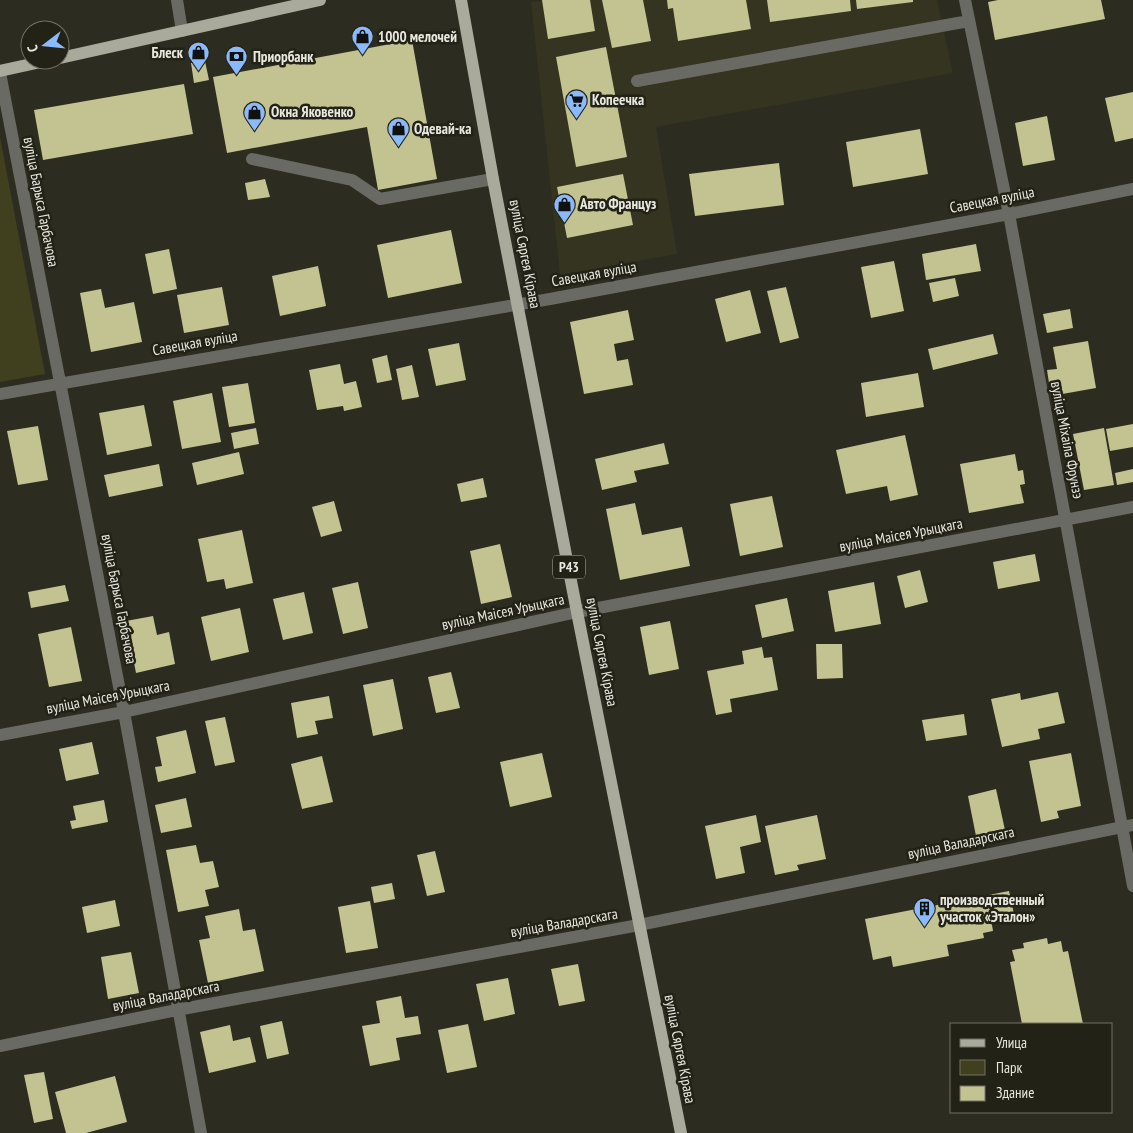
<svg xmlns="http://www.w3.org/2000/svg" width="1133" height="1133" font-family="'PT Sans Narrow',sans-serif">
<rect width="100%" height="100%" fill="#2c2c20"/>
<path fill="#343421" d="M546,0h391l16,73 -297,54 21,127 -117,21 -29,-273z"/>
<path fill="#403f1e" d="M0,137l45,237 -45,8z"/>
<path fill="#c3c392" d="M542,0h48l5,31 -47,8z
M602,0h41l8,41 -39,7z
M667,0h79l5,29 -73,12 -5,-33 -5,1z
M767,0h83l1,11 -81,11z
M856,0h57v2l-56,7z
M998,0h103l4,19 -110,21 -7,-38z
M412,40l25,139 -59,11 -11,-63 -140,26 -14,-76z
M606,47l21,110 -51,10 -20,-110z
M205,61l4,19 -15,3 -3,-20z
M184,84l9,50 -150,26 -9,-50z
M1133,92v46l-18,4 -10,-44z
M1047,116l8,44 -32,6 -8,-43z
M920,129l8,45 -75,13 -7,-45z
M779,163l5,42 -89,11 -6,-42z
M623,174l10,51 -66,13 -10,-51z
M265,179l5,18 -22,3 -3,-17z
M451,230l11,53 -74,15 -11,-53z
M976,244l5,27 -55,9 -4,-26z
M169,249l8,40 -24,5 -8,-40z
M894,261l10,50 -33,7 -10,-51z
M318,266l8,40 -46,10 -8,-40z
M955,278l4,18 -26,6 -4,-19z
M222,287l7,38 -45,8 -7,-38z
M786,287l13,51 -19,5 -13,-52z
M101,289l4,19 29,-6 8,40 -51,10 -11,-59z
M750,290l11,43 -35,9 -11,-43z
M1070,309l3,19 -26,5 -4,-19z
M628,310l6,30 -20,4 3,17 11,-2 5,26 -49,9 -14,-72z
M993,334l5,20 -65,16 -5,-21z
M1088,341l8,47 -45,8 -4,-26 10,-1 -4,-22z
M459,343l7,37 -30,6 -8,-37z
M387,355l5,25 -15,3 -5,-24z
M340,364l4,20 12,-3 6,26 -18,4 -1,-5 -26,4 -8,-40z
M412,365l7,32 -17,3 -6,-31z
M918,373l6,34 -58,10 -5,-34z
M248,383l7,40 -26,4 -7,-40z
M212,393l9,49 -39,7 -9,-48z
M144,405l8,41 -45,9 -8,-42z
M1133,424v23l-23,4 -4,-22z
M38,426l10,54 -30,5 -11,-54z
M256,428l3,16 -25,5 -3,-16z
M1104,428l10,57 -30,5 -11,-56z
M905,435l13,60 -28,6 -3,-15 -41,8 -10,-44z
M664,443l5,21 -35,7 3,11 -35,8 -7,-31z
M239,452l5,22 -47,11 -5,-22z
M1015,454l3,17 5,-1 2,14 -5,1 4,18 -55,10 -9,-49z
M159,464l4,22 -54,11 -5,-22z
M1133,469v13l-16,3 -2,-12z
M483,478l4,19 -26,5 -4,-18z
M772,496l11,51 -43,9 -10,-52z
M334,501l8,30 -21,6 -9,-30z
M635,503l7,32 40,-8 8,39 -70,14 -14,-71z
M242,530l11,53 -27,6 -2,-10 -17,3 -9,-43z
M500,544l12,53 -31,7 -11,-53z
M1035,554l5,27 -42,8 -5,-27z
M920,570l8,32 -23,6 -8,-32z
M358,582l10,46 -25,6 -11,-46z
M874,582l7,42 -46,8 -7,-41z
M65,585l4,16 -38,7 -3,-16z
M304,592l9,41 -30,7 -10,-41z
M787,598l7,33 -32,7 -7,-33z
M240,608l9,44 -38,9 -10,-44z
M153,616l4,19 12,-3 6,32 -39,9 -10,-52z
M670,621l9,48 -30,6 -9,-48z
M71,627l11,54 -33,6 -11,-53z
M816,644h26l1,34 -26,1z
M762,647l2,11 8,-1 6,33 -48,9 2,13 -16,3 -9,-44 37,-7 -2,-13z
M451,672l9,36 -24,5 -8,-36z
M393,679l10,50 -30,7 -10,-51z
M1058,692l7,31 -27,6 2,10 -38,8 -11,-48 29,-6 1,7z
M329,696l4,22 -18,3 3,13 -21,4 -6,-35z
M964,714l3,21 -41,6 -4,-21z
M225,717l10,45 -20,4 -10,-45z
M186,730l10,43 -38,9 -3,-15 7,-1 -6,-29z
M92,742l7,32 -33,7 -7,-32z
M542,753l10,44 -42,10 -10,-45z
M1071,753l10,53 -24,5 2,7 -18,4 -12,-61z
M322,756l11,46 -31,7 -11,-45z
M996,789l9,41 -29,6 -8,-40z
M186,798l6,29 -31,6 -6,-28z
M104,800l4,22 -36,7 -2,-8 6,-1 -3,-14z
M756,815l5,27 -21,5 5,26 -29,6 -11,-53z
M817,815l9,44 -29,6 2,5 -24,5 -10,-49z
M196,845l4,18 13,-2 6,26 -14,3 4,16 -31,6 -12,-62z
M435,851l10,41 -18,4 -10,-41z
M392,883l3,16 -21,4 -3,-16z
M1009,891l5,23 -23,5 2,12 -10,2 1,5 -37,7 2,11 -56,11 -2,-11 -18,4 -8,-41z
M115,900l5,26 -33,7 -5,-26z
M370,901l8,47 -32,5 -8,-46z
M239,909l4,22 12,-2 9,42 -56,12 -9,-43 11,-2 -5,-22z
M1047,938l1,6 13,-3 2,11 5,-1 15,73h-61l-12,-62 5,-1 -3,-11 12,-2 -1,-5z
M131,952l8,41 -31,6 -7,-42z
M578,964l7,37 -26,5 -8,-37z
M508,978l7,36 -31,7 -8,-37z
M401,996l4,22 13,-2 3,18 -25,4 4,22 -30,6 -8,-40 18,-3 -4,-22z
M282,1021l7,33 -22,5 -7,-33z
M468,1024l9,43 -30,6 -9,-43z
M230,1025l3,16 17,-4 6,25 -47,11 -9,-41z
M44,1072l9,47 -19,4 -10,-48z
M115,1076l12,46 -41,11h-20l-11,-41z"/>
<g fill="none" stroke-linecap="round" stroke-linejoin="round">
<path stroke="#6a6a64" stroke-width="12" d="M177,0l5,31
M965,0l44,214 124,672
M0,73l124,639 77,421
M637,81l332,-60
M252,159l100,21 28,19 113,-20
M0,394l550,-95 459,-85 124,-25
M0,735l124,-23 453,-100 556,-105
M0,1046l177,-36 462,-85 494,-100"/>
<path stroke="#a9a99c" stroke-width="12" d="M461,0l32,179 84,433 104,521
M60,58l260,-58
M0,71l50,-11"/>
</g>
<defs>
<symbol id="shop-pin" viewBox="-11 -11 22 30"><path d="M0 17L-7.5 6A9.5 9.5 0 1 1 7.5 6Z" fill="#8bbafc" stroke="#232217"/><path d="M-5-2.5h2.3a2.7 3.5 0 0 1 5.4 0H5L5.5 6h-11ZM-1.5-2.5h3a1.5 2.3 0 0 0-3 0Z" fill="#111"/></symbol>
<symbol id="bank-pin" viewBox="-11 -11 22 30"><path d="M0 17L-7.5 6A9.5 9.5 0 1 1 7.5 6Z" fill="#8bbafc" stroke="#232217"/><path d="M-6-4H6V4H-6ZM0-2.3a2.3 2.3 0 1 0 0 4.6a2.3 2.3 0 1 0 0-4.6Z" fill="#111"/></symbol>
<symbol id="supermarket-pin" viewBox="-11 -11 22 30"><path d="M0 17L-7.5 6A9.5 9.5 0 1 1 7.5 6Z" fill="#8bbafc" stroke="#232217"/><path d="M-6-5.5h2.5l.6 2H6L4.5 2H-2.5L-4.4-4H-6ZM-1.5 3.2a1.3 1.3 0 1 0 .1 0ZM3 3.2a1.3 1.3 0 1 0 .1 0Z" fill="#111"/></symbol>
<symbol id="building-pin" viewBox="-11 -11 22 30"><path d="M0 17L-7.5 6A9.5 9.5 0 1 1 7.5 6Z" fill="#8bbafc" stroke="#232217"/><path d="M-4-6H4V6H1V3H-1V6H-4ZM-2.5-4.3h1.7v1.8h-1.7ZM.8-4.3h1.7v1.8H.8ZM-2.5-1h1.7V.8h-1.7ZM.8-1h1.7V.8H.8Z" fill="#111"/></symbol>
</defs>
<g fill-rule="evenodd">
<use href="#shop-pin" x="350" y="24" width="25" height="34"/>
<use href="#shop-pin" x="186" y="40" width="25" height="34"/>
<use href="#bank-pin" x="224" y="44" width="25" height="34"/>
<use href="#supermarket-pin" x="564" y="88" width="25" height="34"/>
<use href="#shop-pin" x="242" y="100" width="25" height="34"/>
<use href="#shop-pin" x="386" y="116" width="25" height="34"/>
<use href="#shop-pin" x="552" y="192" width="25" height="34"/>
<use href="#building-pin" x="912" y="896" width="25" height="34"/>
</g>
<g text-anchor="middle" stroke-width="5" stroke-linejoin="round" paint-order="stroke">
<rect fill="#232217" stroke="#adada4" stroke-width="1" x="553" y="555.5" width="32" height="23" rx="4"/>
<g font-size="14" font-weight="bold" fill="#e8e8e0">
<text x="569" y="572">Р43</text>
</g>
<g font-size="15" font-weight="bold" fill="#e8e8e0" stroke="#232217" text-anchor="start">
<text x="378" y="42">1000 мелочей</text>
<text x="183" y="58" text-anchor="end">Блеск</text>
<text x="253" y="62">Приорбанк</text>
<text x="592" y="105">Копеечка</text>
<text x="271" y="117">Окна Яковенко</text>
<text x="414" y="134">Одевай-ка</text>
<text x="580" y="209">Авто Француз</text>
<text x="940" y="905">производственный<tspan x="940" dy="17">участок «Эталон»</tspan></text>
</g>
<g font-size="15" fill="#e8e8e0" stroke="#232217">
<text transform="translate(992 200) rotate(-11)" y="5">Савецкая вуліца</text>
<text transform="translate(41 202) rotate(79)" y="5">вуліца Барыса Гарбачова</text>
<text transform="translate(525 254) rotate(79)" y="5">вуліца Сяргея Кірава</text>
<text transform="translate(594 274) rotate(-10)" y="5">Савецкая вуліца</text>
<text transform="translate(195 343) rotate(-10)" y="5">Савецкая вуліца</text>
<text transform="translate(1067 440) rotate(79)" y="5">вуліца Міхаіла Фрунзэ</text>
<text transform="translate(901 535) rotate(-11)" y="5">вуліца Маісея Урыцкага</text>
<text transform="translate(119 599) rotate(79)" y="5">вуліца Барыса Гарбачова</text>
<text transform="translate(503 612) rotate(-12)" y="5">вуліца Маісея Урыцкага</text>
<text transform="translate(602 652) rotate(79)" y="5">вуліца Сяргея Кірава</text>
<text transform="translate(108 697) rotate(-11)" y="5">вуліца Маісея Урыцкага</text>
<text transform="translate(961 843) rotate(-12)" y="5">вуліца Валадарскага</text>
<text transform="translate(564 923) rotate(-10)" y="5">вуліца Валадарскага</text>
<text transform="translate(166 996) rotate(-11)" y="5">вуліца Валадарскага</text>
<text transform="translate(680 1049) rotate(79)" y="5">вуліца Сяргея Кірава</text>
</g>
</g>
<rect x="950" y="1023" width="162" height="90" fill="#232217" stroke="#727167"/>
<rect x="960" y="1039" width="25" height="8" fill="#a9a99c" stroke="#727167"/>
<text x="996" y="1048" font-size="15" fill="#e8e8e0">Улица</text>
<rect x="960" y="1060" width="25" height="15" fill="#403f1e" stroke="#727167"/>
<text x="996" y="1073" font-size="15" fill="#e8e8e0">Парк</text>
<rect x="960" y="1086" width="25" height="15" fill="#c3c392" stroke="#727167"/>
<text x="996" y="1098" font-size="15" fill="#e8e8e0">Здание</text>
<g transform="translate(45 45) rotate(254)"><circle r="24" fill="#232217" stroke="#727167"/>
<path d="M0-4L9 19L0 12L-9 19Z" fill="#8bbafc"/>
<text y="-8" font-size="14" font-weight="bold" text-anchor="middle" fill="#e8e8e0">С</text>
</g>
</svg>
